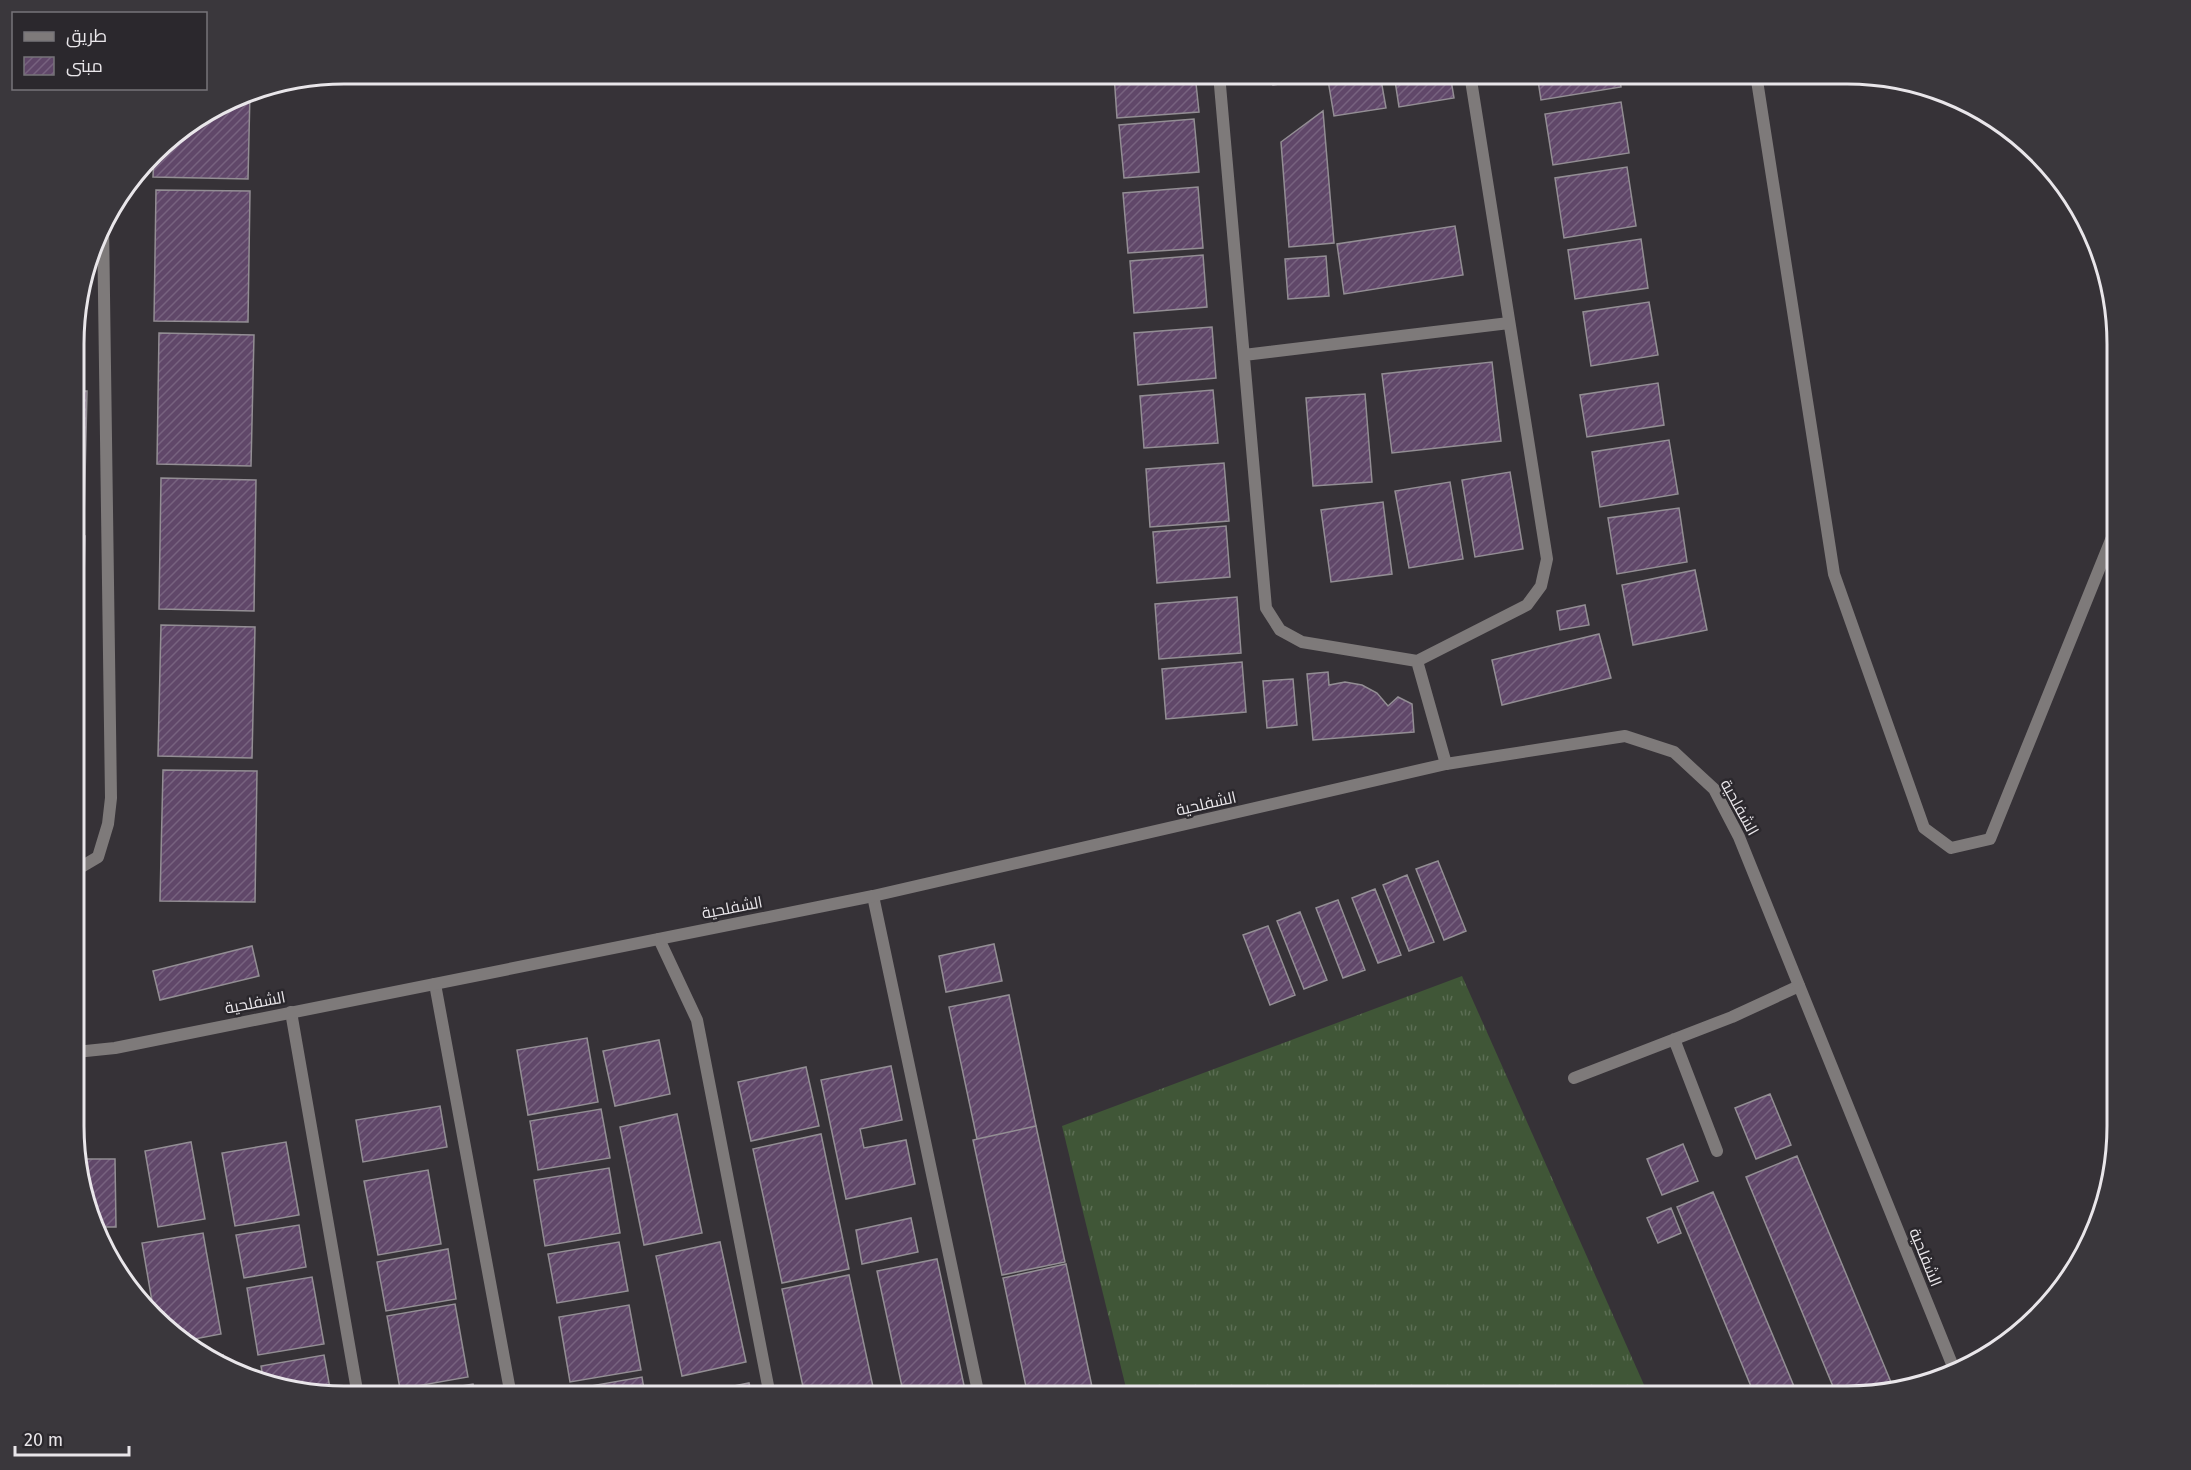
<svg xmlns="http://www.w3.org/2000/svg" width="2191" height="1470" font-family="'Fira Sans',Cairo,sans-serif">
<defs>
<pattern id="grass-tufts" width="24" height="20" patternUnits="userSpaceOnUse" patternTransform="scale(1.5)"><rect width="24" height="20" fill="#405637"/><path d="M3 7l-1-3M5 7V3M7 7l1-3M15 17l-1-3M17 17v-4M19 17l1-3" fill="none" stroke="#5c6e54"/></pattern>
<pattern id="building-hatch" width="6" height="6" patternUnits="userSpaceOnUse" patternTransform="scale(1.5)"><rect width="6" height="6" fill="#604769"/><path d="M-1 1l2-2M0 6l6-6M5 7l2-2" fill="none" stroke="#77627f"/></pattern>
</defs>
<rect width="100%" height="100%" fill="#363237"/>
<path fill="url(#grass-tufts)" d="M1462,976l187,420h-521l-66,-270z"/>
<path fill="url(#building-hatch)" stroke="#938e94" stroke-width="1.5" d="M1114,74h81l4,38 -82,6z
M1271,74h35l1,6 -34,5z
M1327,74h53l6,34 -52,8z
M1394,74h56l4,24 -55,9z
M1537,74h82l2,13 -80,13z
M250,92l-2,87 -95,-2 1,-21 12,-15 75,-47z
M1621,102l8,51 -76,12 -8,-51z
M1323,111l11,132 -45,4 -8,-105z
M1194,119l5,53 -75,6 -5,-53z
M1627,167l9,59 -72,12 -9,-60z
M1198,187l5,61 -75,5 -5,-60z
M156,190l94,1 -2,131 -94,-1z
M1455,226l8,49 -119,19 -7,-50z
M1641,239l7,49 -73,11 -7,-49z
M1203,255l4,52 -73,6 -4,-52z
M1326,256l3,40 -41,3 -3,-40z
M81,291l-2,86h-3v-68z
M1649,302l9,53 -67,11 -8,-54z
M1212,327l4,51 -78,7 -4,-52z
M159,333l95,2 -3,131 -94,-2z
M1492,362l9,79 -109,12 -10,-79z
M1658,383l6,42 -77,12 -7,-42z
M1213,390l5,53 -74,5 -4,-52z
M76,391h11l-3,131h-8z
M1365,394l7,88 -59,4 -7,-88z
M1669,440l9,54 -78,13 -8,-55z
M1224,463l5,58 -79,6 -4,-58z
M1510,472l13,77 -48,8 -13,-77z
M161,478l95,2 -2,131 -95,-2z
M1450,482l13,77 -54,9 -14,-77z
M1383,502l9,72 -61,8 -10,-72z
M1679,508l8,54 -70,12 -9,-56z
M1226,526l4,51 -73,6 -4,-51z
M76,536h9l-3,131h-6z
M1695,570l12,60 -74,15 -11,-60z
M1237,597l4,56 -82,6 -4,-55z
M1585,605l4,20 -29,5 -3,-19z
M161,625l94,2 -3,131 -94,-2z
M1599,634l12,44 -109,27 -10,-45z
M1242,662l4,50 -80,7 -4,-50z
M1328,672l1,13 16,-3 17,3 15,8 11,13 10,-9 14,7 2,28 -101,8 -6,-66z
M1293,679l4,46 -30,3 -4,-47z
M76,684h3l-2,131h-1z
M163,770l94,1 -2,131 -95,-1z
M1438,861l28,70 -22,9 -28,-71z
M1407,875l27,67 -25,9 -26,-66z
M1375,889l26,66 -23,8 -26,-65z
M1338,900l27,70 -22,8 -27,-70z
M1300,912l27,68 -23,9 -27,-68z
M1268,926l27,69 -25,10 -27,-70z
M994,944l8,37 -56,11 -7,-36z
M252,946l7,30 -99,24 -7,-29z
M1009,995l27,131 -59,13 -28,-132z
M587,1038l11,64 -70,13 -11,-65z
M659,1040l11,54 -55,12 -12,-55z
M891,1066l11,54 -42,9 4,19 42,-8 9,44 -69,15 -25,-119z
M806,1067l13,59 -68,15 -13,-59z
M1770,1094l21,51 -35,14 -21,-51z
M440,1106l7,41 -84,15 -7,-42z
M601,1109l9,49 -72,12 -8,-49z
M677,1114l25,119 -58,12 -24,-118z
M1036,1126l29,136 -63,13 -29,-135z
M821,1134l28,135 -67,14 -29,-134z
M191,1142l14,77 -47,8 -13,-76z
M286,1142l13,73 -64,11 -13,-73z
M1683,1144l15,37 -36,14 -15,-36z
M1797,1156l96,231 -29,9h-27l-91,-219z
M76,1159h39l1,68h-18z
M609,1168l11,65 -75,13 -11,-66z
M428,1170l13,74 -63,11 -14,-74z
M1713,1192l85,204h-43l-78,-189z
M1671,1208l10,25 -23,10 -11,-25z
M911,1218l7,34 -56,12 -6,-34z
M299,1225l7,42 -62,11 -8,-43z
M203,1233l18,101 -37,7 -31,-34 -11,-64z
M619,1242l9,49 -71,12 -9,-49z
M720,1242l26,120 -64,14 -26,-120z
M448,1249l8,50 -70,12 -9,-49z
M937,1259l28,131 -30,6h-31l-27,-125z
M1066,1264l28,132h-66l-25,-118z
M849,1275l26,121h-70l-23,-107z
M312,1277l12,67 -66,11 -11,-67z
M455,1304l13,73 -68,12 -13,-73z
M629,1305l12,65 -71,12 -11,-65z
M223,1355l2,11 -17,-8z
M324,1355l7,39 -67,-11 -3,-17z
M642,1377l3,19h-71l-1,-7z
M749,1383l3,13h-67z
M473,1384l3,12h-76z"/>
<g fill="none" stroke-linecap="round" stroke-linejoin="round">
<path stroke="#7e7a7a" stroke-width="12" d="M1219,74l47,534 14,22 22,12 115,19 110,-56 14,-19 6,-27 -77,-485
M1244,355l265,-32
M1417,661l29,103
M873,896l106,500
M659,939l38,81 73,376
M435,984l76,412
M291,1012l67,384
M1674,1039l43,112
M1574,1078l158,-61 67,-31"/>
<path stroke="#7e7a7a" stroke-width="12" d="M1756,74l78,500 90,254 27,20 39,-9 127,-314
M76,870l22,-13 10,-33 3,-26 -8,-575
M76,1052l39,-4 758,-152 573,-132 179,-28 49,16 40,37 25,48 215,532"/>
</g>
<g text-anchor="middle" stroke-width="5" stroke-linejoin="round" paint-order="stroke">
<g font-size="16" fill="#e9e6ea" stroke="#2b282d">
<text transform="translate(1206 803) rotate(-13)" y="6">الشفلحية</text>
<text transform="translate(1740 807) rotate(61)" y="6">الشفلحية</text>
<text transform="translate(732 907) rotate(-11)" y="6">الشفلحية</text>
<text transform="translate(255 1002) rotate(-11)" y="6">الشفلحية</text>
<text transform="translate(1926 1257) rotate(68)" y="6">الشفلحية</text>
</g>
</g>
<path d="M0 0H2191V1470H0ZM344 84H1847A260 260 0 0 1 2107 344V1126A260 260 0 0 1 1847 1386H344A260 260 0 0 1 84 1126V344A260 260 0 0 1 344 84Z" fill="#3a373c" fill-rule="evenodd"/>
<path fill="none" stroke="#e9e6ea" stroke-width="3" d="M344 84H1847A260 260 0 0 1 2107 344V1126A260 260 0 0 1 1847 1386H344A260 260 0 0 1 84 1126V344A260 260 0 0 1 344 84Z"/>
<rect x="12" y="12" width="195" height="78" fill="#2b282d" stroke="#777479" stroke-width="1.5"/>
<rect x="24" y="32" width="30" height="9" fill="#7e7a7a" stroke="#777479" stroke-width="1.5"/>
<text x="66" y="42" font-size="18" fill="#e9e6ea">طريق</text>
<rect x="24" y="57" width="30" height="18" fill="url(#building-hatch)" stroke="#777479" stroke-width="1.5"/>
<text x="66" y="72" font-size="18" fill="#e9e6ea">مبنى</text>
<path d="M15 1446v9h114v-9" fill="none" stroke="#e9e6ea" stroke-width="3"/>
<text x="24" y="1446" font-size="18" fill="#e9e6ea" stroke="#2b282d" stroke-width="4.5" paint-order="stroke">20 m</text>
</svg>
